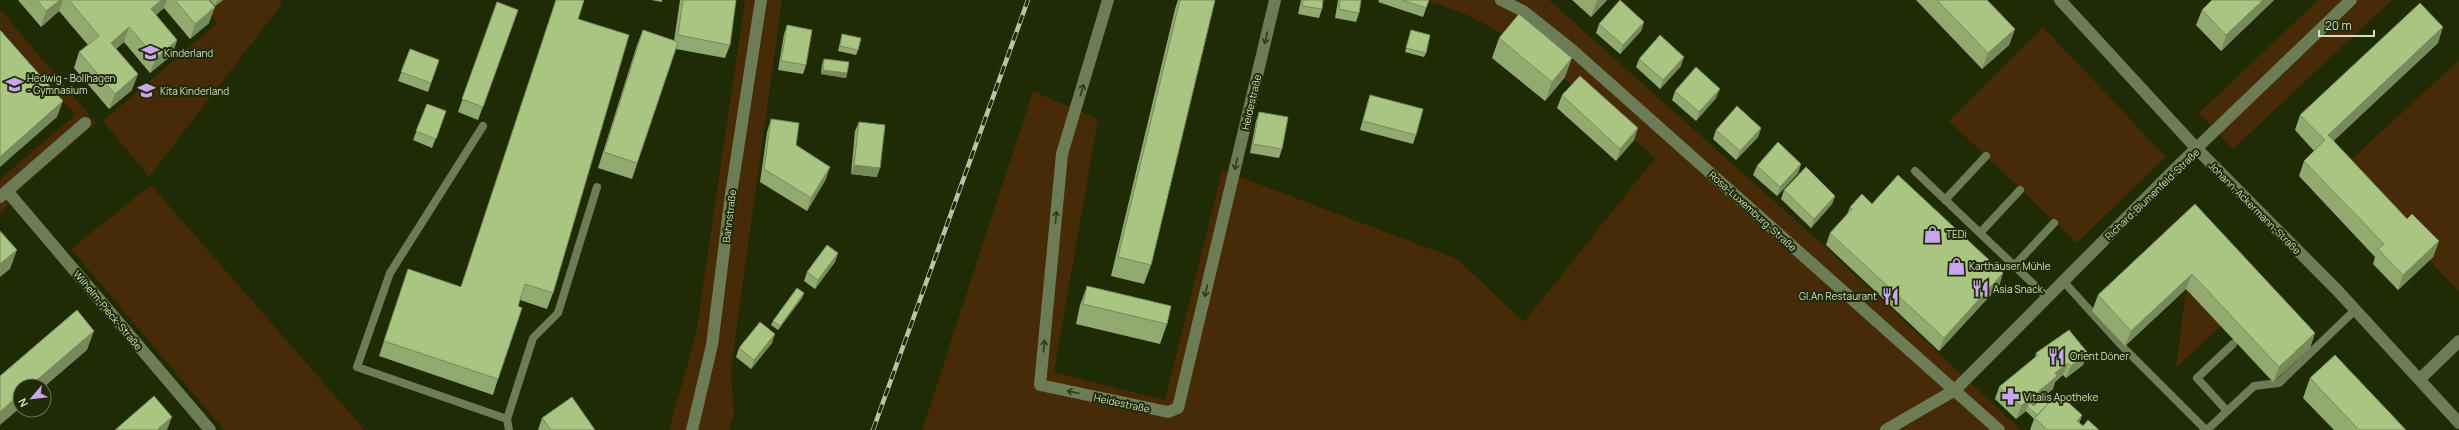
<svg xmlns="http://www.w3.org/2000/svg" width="2459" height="430" font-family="Manrope,sans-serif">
<rect width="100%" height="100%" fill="#1e2b05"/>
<path fill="#472a06" d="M198,0h81l3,4 -133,173 -46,-56 114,-98z
M745,0h37l-51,369 3,46 -5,15h-60l27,-96z
M1424,0h125l271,242 201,188h-1099l111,-339 65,28 -44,253 111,28 57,-230 235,89 67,63 131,-164c-67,-58 -143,-136 -231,-158z
M2318,0h74l-159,149 -34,-36z
M0,9l96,114 -74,64 -22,28v-36l75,-64 -75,-87z
M2043,27l123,130 -89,86 -128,-122z
M2459,60v232l-116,-125z
M151,185l213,244 4,1h-144l-153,-181z
M2186,289l35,37 -45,42z"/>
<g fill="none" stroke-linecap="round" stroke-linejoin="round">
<path stroke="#6c7c55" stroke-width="8" d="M483,126l-93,147 -33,94 150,52
M1915,171l133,127
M1945,200l41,-44
M1980,233l40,-43
M2014,266l40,-43
M2064,282l58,64 84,84
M2227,411l-30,-33 36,-34
M509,430l-2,-11 26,-81 25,-25 39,-126
M2207,430l47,-44 25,-3 76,-73"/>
<path stroke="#6c7c55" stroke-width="12" d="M1108,0l-46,154 -22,231 128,27 10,-4 97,-408
M2060,0l137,149 140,141 122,133
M7,191l203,239
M0,197l85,-74
M2420,379l39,-38
M1886,430l69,-40 224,-225 172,-165"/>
<path stroke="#6c7c55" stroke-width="12" d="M1501,0l22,11 48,38 428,381
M692,430l20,-85 19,-151 30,-194"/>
<defs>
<path id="rail" d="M873,430l155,-430"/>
</defs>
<use href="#rail" stroke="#b9c3ab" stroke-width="4.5"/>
<use href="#rail" stroke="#1e2b05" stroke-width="3" stroke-dasharray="9" stroke-linecap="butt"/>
</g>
<path fill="#92a970" d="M18,0h191v23l-19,16 -26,-31 -8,7 21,25 -5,15 -22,18 -26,-31 -8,7 16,41 -23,19 -35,-41 5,-16 9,-7 -29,-34 -18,16z
M210,0h13l-8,6z
M556,0h28l-6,19 -25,274 -6,16 -27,-9 -22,79 -5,16 -114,-39 29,-87 53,18z
M651,0h11v2z
M680,0h56l-6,45 -5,13 -49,-9 -44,130 -34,-11 39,-123 6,-15 31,11z
M1178,0h37l-64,265 -7,19 -33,-8 64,-267z
M1301,0h22l-1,9 -3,9 -21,-4z
M1338,0h23l-2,13 -3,9 -21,-4z
M1379,0h50l-6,17 -45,-15z
M1572,0h35l-16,17z
M1916,0h71l28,29 -6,16 -27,24z
M2274,0l-53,51 -25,-26 6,-15z
M497,2l21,8 -40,110 -20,-8z
M1644,22l-3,9 -21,23 -24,-21 3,-9z
M787,25l19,40 -3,9 -25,-4 6,-36z
M1411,30l15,23 -2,4 -19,-5z
M842,34l16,16 -2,5 -18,-4z
M1499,38l66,39 -20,24 -53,-43z
M2438,43l-105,98 74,78 32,22 -6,16 -35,33 -25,-26 2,-7 -76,-81 5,-15 10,-10 -19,-21 5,-15z
M410,49l29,11 -11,32 -30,-11z
M824,59l23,14 -1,5 -25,-4 1,-10z
M1639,59l42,7 -21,23 -24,-22z
M1675,91l41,7 -20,23 -24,-21z
M1370,95l46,40 -3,9 -53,-14 7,-26z
M1562,95l72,45 -18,21 -59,-53z
M427,104l19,7 -14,37 -19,-8z
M1259,112l23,37 -3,9 -29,-5 6,-32z
M771,119l25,26 30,34 -19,32 -47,-29 7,-50z
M859,122l18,55 -26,-3 4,-43z
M1761,128l-3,9 -22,23 -23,-21 3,-9z
M1801,164l-3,9 -21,23 -24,-21 4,-9z
M1784,190l51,6 -3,8 -21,24 -30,-29z
M2195,204l120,129 -5,15 -37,34 -87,-93 -61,57 -33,-35 6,-16z
M1850,207l153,66 -4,13 -60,65 -113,-106 4,-12 17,-19z
M838,253l-3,9 -20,27 -11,-8 3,-9z
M1087,286l80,38 -7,20 -84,-20 4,-19z
M804,293l-2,5 -24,32 -7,-5 2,-4z
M772,343l-21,26 -15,-12 3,-9z
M2087,352l-4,13 -17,13 -3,-3 -8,7 -2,7 -20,16v1l15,-2 34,11 -3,8 4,3 16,4h-69l4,-11 -8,-8 -10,8 -21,-20 4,-12 36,-29 1,-5z
M2310,378l96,52h-72l-31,-32z
M542,418l53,12h-57z"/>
<path fill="#778a5b" d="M60,0h3l-4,11 -18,16 5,-16z
M161,0h6l-3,8 -18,16 5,-15z
M217,0h6l-8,6z
M1597,0h10l-16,17z
M2263,0h11l-53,51 5,-16z
M215,7l-6,16 -19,16 5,-15z
M1644,22l-3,9 -21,23 3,-9z
M129,27l-5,15 -19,16 6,-15z
M2443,27l-5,16 -115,108 5,-16z
M2015,29l-6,16 -27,24 6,-16z
M177,40l-5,15 -22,18 6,-15z
M1684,57l-3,9 -21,23 3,-9z
M1572,58l-7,19 -20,24 7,-19z
M823,70l24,3 -1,5 -25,-4z
M138,74l-6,16 -23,19 6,-15z
M1720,89l-4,9 -20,23 3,-9z
M63,101l-6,16 -57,50v-10z
M1638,128l-4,12 -18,21 4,-12z
M1761,128l-3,9 -22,23 4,-9z
M1801,164l-3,9 -21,23 3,-9z
M854,165l26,3 -3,9 -26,-3z
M830,167l-4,12 -19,32 4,-13z
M1835,196l-3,8 -21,24 3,-9z
M2439,241l-6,16 -35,33 5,-15z
M17,250l-7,19 -10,8v-13z
M838,253l-3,9 -20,27 3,-9z
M2003,273l-4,13 -60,65 5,-13z
M2192,274l-6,15 -61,57 6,-15z
M804,293l-2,5 -24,32 2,-4z
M94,331l-7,19 -43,37v-1h-14z
M2315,333l-5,15 -37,34 6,-15z
M775,334l-3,9 -21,26 3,-9z
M2087,352l-4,13 -17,13 5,-12z
M2068,363l-5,12 -8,7 -2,7 -24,19 -2,-2 -1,5 -10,8 5,-13 34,-33z
M20,394v14l-20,17v-13z
M2082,415l-4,13 -1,-7z
M172,417l-5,13h-10z"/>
<path fill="#aac582" stroke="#778a5b" d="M37,0h23l-14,11z
M69,0h92l-10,9 26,31 -21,18 -27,-31 -18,16 27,31 -23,20 -36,-42 20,-16z
M175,0h34l6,7 -20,17z
M556,0h28l-6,19 51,16 -76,258 -28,-9 -7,22 4,2 -24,71 -114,-38 24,-72 53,18z
M683,0h53l-6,45 -52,-10z
M1180,0h35l-64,265 -33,-8z
M1303,0h20l-1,9 -20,-3z
M1340,0h21l-2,13 -20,-4z
M1402,0h27l-3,8z
M1620,0l24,22 -21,23 -24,-21z
M1937,0h50l28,29 -27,24z
M2212,0h51l-37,35 -24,-25z
M497,2l21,8 -35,97 -21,-8z
M2420,3l23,24 -115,108 79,84 5,-5 27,27 -36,34 -25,-26 6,-5 -80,-83 21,-21 -25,-25z
M1519,14l53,44 -20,24 -53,-44z
M787,25l25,5 -6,35 -25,-4z
M0,30l63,71 -63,56z
M643,30l35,12 -41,121 -33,-11z
M1411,30l19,5 -4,18 -20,-5z
M842,34l19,4 -3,12 -18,-4z
M1660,35l24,22 -21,23 -24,-21z
M410,49l29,11 -8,23 -30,-11z
M824,59l25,3 -2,11 -24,-3z
M1696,67l24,22 -21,23 -24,-21z
M1580,76l58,52 -18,21 -58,-54z
M1370,95l53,14 -7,26 -53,-14z
M427,104l19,7 -10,28 -20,-8z
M1737,106l24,22 -21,23 -24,-21z
M1259,112l29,5 -6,32 -29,-5z
M771,119l28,4 -3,22 34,22 -19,31 -47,-29z
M859,122l26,3 -5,43 -26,-3z
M1778,142l23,22 -21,23 -23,-21z
M1806,167l29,29 -21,23 -30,-29z
M1898,175l105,98 -59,65 -114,-105 22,-24 -2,-2 12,-13 10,10z
M2195,204l120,129 -36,34 -87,-93 -61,57 -33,-36z
M0,231l17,19 -17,14z
M827,245l11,8 -20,27 -11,-8z
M1087,286l84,20 -4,18 -84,-20z
M797,288l7,5 -24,33 -7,-5z
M77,310l17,21 -64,55h-10v8l-20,18v-36z
M760,322l15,12 -21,26 -15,-12z
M2069,330l18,22 -16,14 -3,-3 -13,10 2,3 -36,30 -22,-19 39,-32 -2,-2z
M2335,355l71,75h-47l-49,-52z
M2058,393l24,22 -5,6 6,5 5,-6 11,10h-52l-12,-12z
M154,396l18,21 -15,13h-42z
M572,397l23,33h-44l-9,-12z
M2042,399l6,5 -11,11 -10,-9 4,-3 2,3z"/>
<defs><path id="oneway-shaft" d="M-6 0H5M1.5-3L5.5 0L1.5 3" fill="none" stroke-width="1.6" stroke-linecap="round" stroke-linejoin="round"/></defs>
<g stroke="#2e3b15">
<use href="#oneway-shaft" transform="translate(1266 38) rotate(103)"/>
<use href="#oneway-shaft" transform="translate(1082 90) rotate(-74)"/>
<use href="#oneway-shaft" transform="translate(1236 164) rotate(103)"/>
<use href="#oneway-shaft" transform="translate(1056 217) rotate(-85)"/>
<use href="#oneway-shaft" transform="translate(1206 291) rotate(103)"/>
<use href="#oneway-shaft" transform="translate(1044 346) rotate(-85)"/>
<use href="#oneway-shaft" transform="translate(1073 392) rotate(-168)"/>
</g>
<defs>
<symbol id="school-bare" viewBox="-9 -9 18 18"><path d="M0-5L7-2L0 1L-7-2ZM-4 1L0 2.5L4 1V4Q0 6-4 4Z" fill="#c9a5ee" stroke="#1e2b05" stroke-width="2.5" paint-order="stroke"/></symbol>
<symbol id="shop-bare" viewBox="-9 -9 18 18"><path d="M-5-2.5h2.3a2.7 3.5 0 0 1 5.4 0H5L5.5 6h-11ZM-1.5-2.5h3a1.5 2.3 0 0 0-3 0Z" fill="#c9a5ee" stroke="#1e2b05" stroke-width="2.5" paint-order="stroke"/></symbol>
<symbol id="restaurant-bare" viewBox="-9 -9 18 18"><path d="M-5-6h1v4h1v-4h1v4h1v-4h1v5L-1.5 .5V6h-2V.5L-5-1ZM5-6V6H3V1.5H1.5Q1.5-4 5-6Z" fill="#c9a5ee" stroke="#1e2b05" stroke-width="2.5" paint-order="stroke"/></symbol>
<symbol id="pharmacy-bare" viewBox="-9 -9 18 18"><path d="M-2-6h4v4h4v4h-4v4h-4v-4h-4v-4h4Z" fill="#c9a5ee" stroke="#1e2b05" stroke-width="2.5" paint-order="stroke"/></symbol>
</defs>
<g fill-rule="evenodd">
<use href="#school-bare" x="138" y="40" width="25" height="25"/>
<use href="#school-bare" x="2" y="72" width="25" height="25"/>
<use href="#school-bare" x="134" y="78" width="25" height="25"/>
<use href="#shop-bare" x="1920" y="222" width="25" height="25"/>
<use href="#shop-bare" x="1944" y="254" width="25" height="25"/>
<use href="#restaurant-bare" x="1968" y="276" width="25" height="25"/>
<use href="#restaurant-bare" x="1878" y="284" width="25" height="25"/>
<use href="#restaurant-bare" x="2044" y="344" width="25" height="25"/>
<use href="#pharmacy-bare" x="1998" y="384" width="25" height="25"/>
</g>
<g text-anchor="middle" stroke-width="4" stroke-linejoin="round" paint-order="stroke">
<g font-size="10" fill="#d5dec9" stroke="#1e2b05" text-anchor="start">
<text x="164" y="57">Kinderland</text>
<text x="27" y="82">Hedwig - Bollhagen<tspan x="27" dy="12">- Gymnasium</tspan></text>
<text x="160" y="95">Kita Kinderland</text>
<text x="1946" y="238">TEDi</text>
<text x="1969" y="270">Karthäuser Mühle</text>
<text x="1993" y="293">Asia Snack</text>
<text x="1877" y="300" text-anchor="end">GI.An Restaurant</text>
<text x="2070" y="360">Orient Döner</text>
<text x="2024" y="401">Vitalis Apotheke</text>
</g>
<g font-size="10" fill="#d5dec9" stroke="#1e2b05">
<text transform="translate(1251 102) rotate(-77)" y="4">Heidestraße</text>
<text transform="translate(2152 194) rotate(-44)" y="4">Richard-Blumenfeld-Straße</text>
<text transform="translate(2255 208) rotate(45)" y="4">Johann-Ackermann-Straße</text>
<text transform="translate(1753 211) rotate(42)" y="4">Rosa-Luxemburg-Straße</text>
<text transform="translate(729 216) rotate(-83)" y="4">Bahnstraße</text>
<text transform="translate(108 310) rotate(50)" y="4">Wilhelm-Pieck-Straße</text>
<text transform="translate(1122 403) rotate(12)" y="4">Heidestraße</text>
</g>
</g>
<g transform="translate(32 398) rotate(242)"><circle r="19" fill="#1e2b05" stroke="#677353"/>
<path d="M0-3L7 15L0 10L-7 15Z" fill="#c9a5ee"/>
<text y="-6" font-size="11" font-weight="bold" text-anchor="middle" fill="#d5dec9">N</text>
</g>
<path d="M2319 30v6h55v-6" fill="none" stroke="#d5dec9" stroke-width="2"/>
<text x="2325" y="30" font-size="12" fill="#d5dec9" stroke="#1e2b05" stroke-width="3" paint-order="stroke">20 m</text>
</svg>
